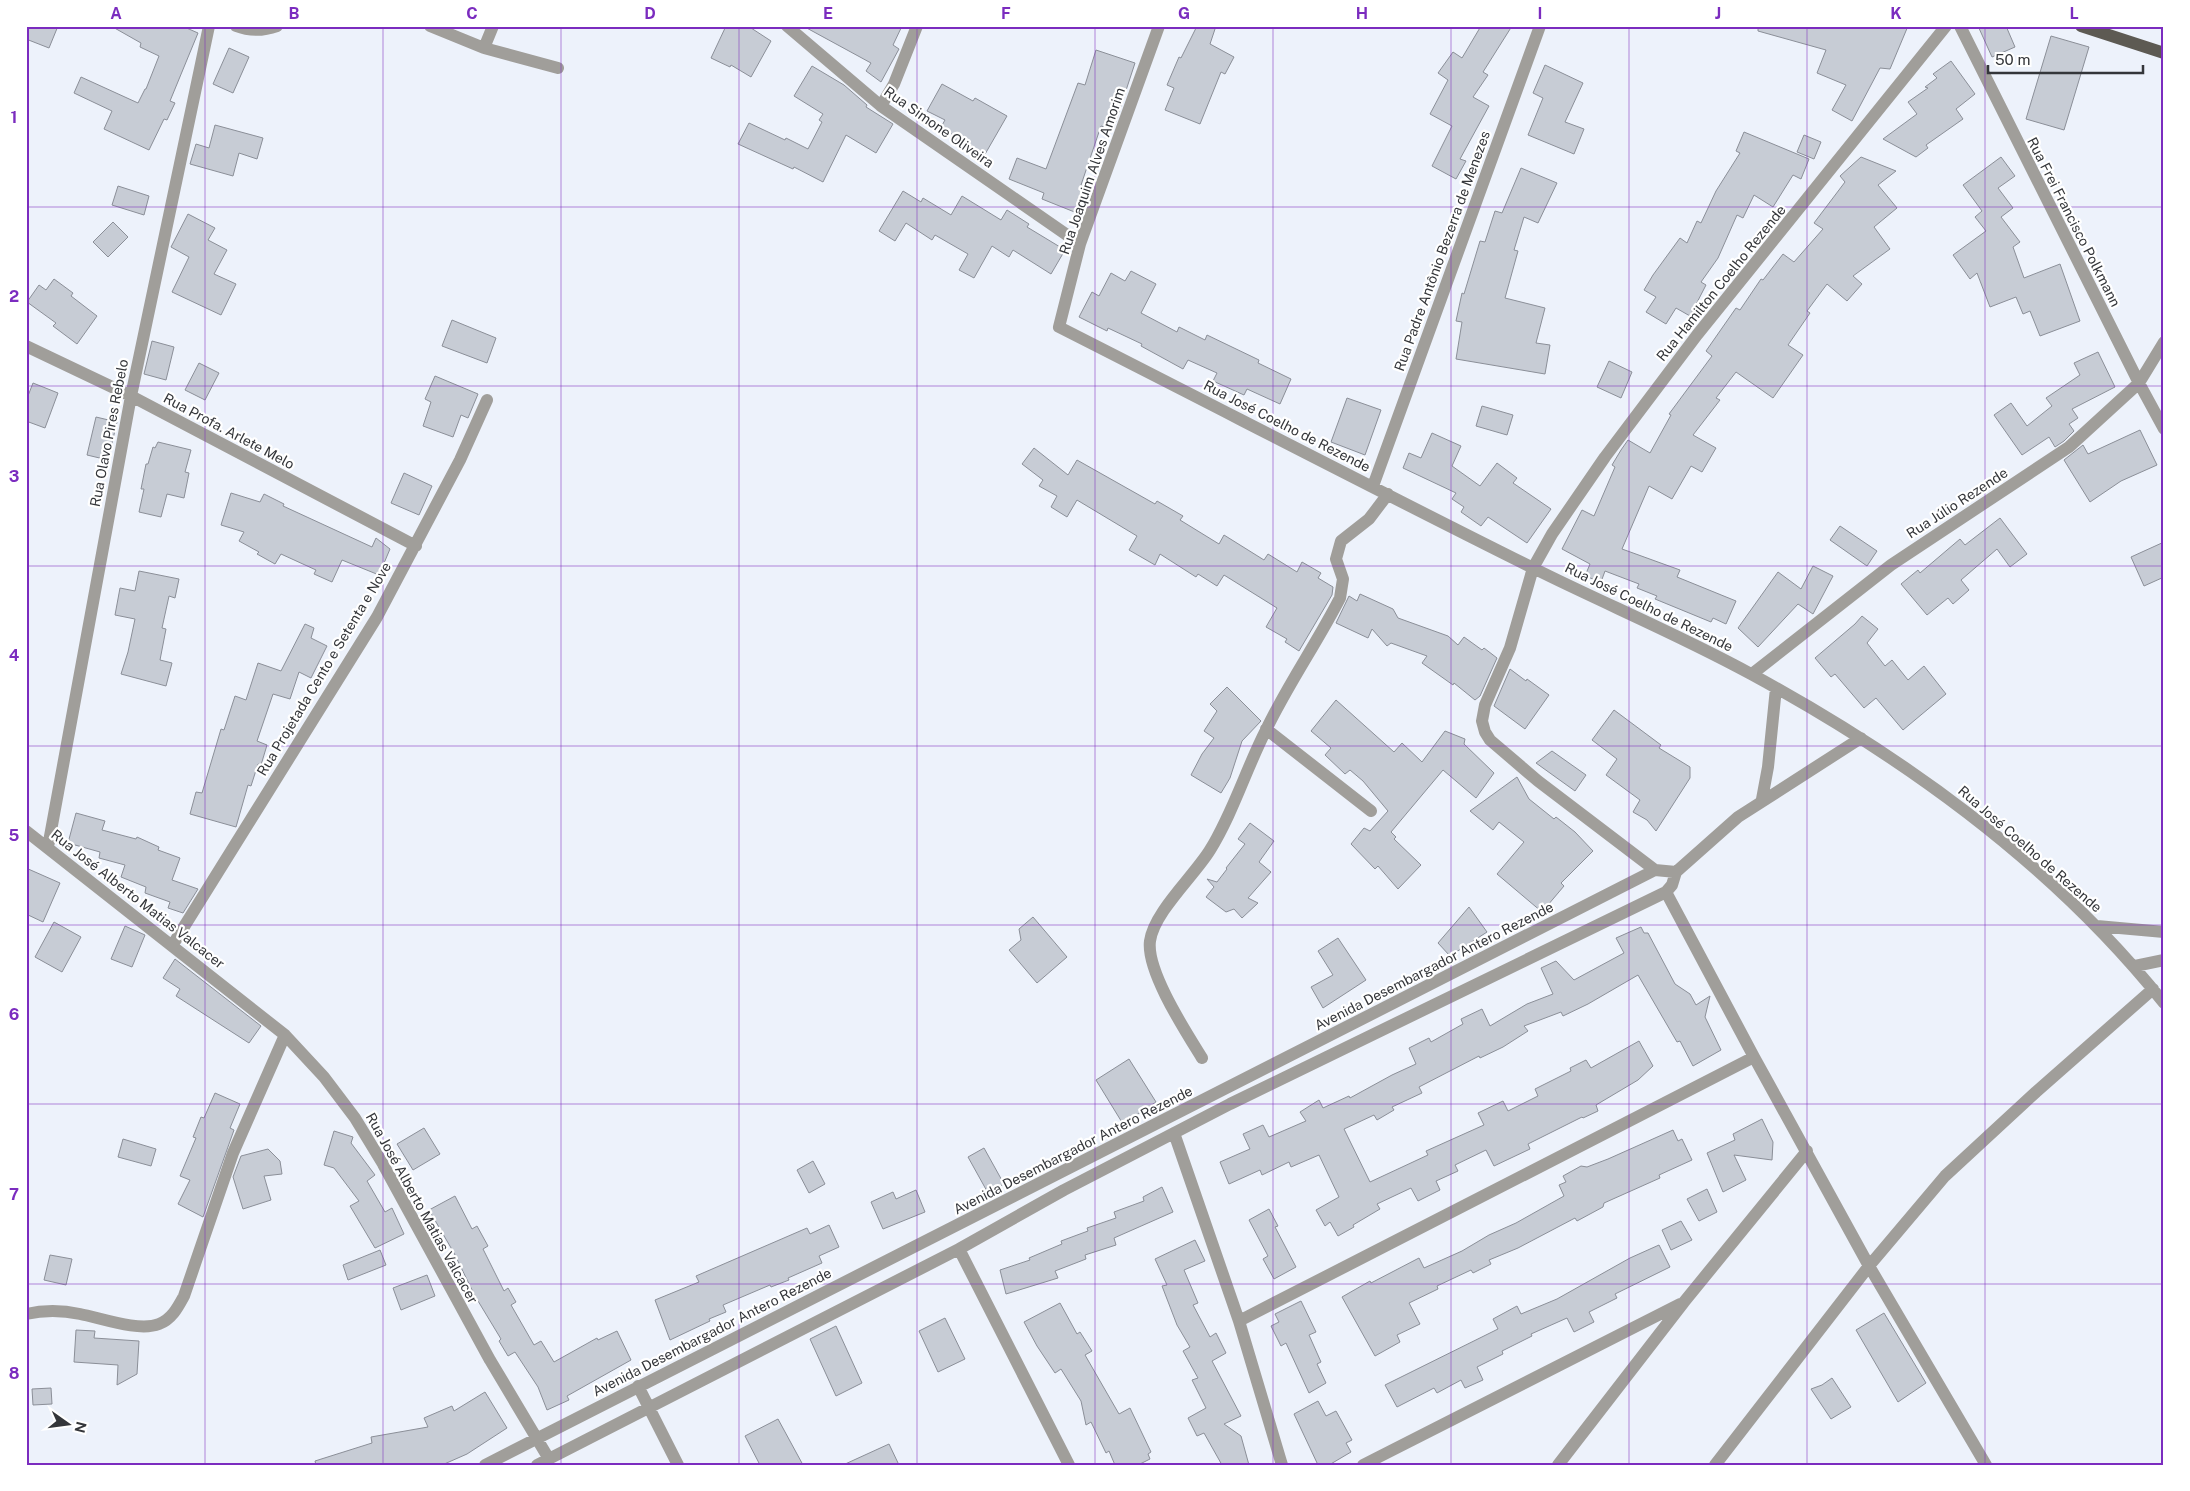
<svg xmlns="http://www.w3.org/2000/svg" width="2190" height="1491" font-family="'Public Sans',sans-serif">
<rect width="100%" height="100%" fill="#edf2fb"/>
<path fill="#c7ccd5" stroke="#8b8f98" d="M26,26h32l-9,22 -23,-9z
M111,26h71l16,7 -28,68 5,2 -8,17 -3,-1 -15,31 -45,-21 8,-18 -38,-18 7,-16 57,26 7,-14h1l13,-33 -19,-9 1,-4z
M726,26h22l23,15 -20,36 -20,-12 -1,2 -19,-9z
M803,26h99l-9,19 6,4 -18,33 -15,-11 5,-8z
M1197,26h19l-6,18 24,13 -9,17 -4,-2 -21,52 -35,-14 9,-22 -7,-3 12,-28 2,1z
M1481,26h31l-29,46 5,3 -15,22 16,9 -29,53 6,2 -10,18 -24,-13 20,-40 -22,-12 18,-34 -10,-7 15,-21 9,6z
M1758,26h150l-18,43 -10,-1 -28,53 -20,-11 14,-25 -29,-12 9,-23 -68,-19z
M1978,26h28l9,21 -23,10z
M2051,36l38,11 -25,83 -38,-11z
M229,48l20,9 -16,36 -20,-9z
M1096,50l39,13 -22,67 -12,-4 -20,59 6,2 -10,26 -35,-14 2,-6 -35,-14 8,-21 29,11 32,-86 7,2z
M1951,61l24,33 -19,15 7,10 -37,26 2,3 -12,9 -33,-18 34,-25 -9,-12 20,-14 -3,-1 12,-9 -4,-4z
M1545,65l38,18 -18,39 19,7 -10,25 -46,-19 15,-37 -10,-5z
M812,66l32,19 23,20 -1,2 27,17 -17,29 -30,-18 -23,47 -29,-15 -1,2 -55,-25 11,-21 36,17 1,-2 22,11 14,-27 -3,-2 4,-6 -29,-18z
M942,84l31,17 2,-3 32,18 -23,40 -32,-18 1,-3 -12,-8 4,-7 -18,-9z
M215,125l48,13 -6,21 -18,-6 -6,23 -43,-12 6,-20 13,4z
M1744,132l65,27 -8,20 -8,-4 -20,32 -19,-12 -11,23 -6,-3 -19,43 -17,24 5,3 -16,31 -14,-8 -10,16 -20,-12 10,-15 -12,-7 9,-15 27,-37 7,5 10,-22 4,2 15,-32 24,-38 -4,-2z
M1804,135l17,7 -7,17 -17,-7z
M1861,157l35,14 -18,14 19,23 -23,19 16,22 -37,27 9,8 -15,17 -20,-17 -20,27 3,2 -22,32 15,10 -30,43 -37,-26 -20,26 4,2 -27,35 23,13 -14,24 -11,-6 -19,33 -23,-13 -27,63 58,21 -3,7 59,24 -10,23 -13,-6 -2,4 -56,-23 2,-3 -20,-8 2,-4 -34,-13 -4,11 -16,-6 5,-12 -28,-15 20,-39 12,6 21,-49 -3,-2 9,-15 7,-10 22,13 21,-38 -2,-1 43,-58 -6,-5 30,-43 4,2 21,-31 2,1 20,-26 11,8 29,-33 -9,-6 31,-41 -5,-6z
M2001,157l14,19 -17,12 15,20 -12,9 19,25 -7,5 11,31 36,-14 20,57 -40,15 -10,-25 -7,3 -7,-17 -26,10 -13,-34 -7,6 -17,-24 33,-24 -11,-14 7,-6 -19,-26z
M1521,168l36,15 -19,40 -14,-6 -10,33 4,1 -13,47 40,10 -9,35 14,2 -5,29 -89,-15 6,-37 -6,-1 6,-28 2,1 16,-53 5,1 10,-31 7,2z
M118,186l31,10 -5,19 -32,-10z
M903,191l18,11 2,-4 28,17 11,-19 39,24 6,-10 22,14 -2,3 38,23 -14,24 -38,-24 -4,7 -17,-11 -18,32 -15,-8 9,-16 -33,-19 -3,5 -26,-17 -11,18 -16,-10z
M188,214l27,14 -7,12 19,10 -13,24 22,10 -15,31 -49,-23 17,-35 -18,-10z
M113,222l15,15 -20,20 -15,-15z
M1131,271l25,13 -15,29 36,19 2,-5 26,13 2,-5 52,25 -1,3 33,16 -11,25 -33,-15 -3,6 -31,-14 4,-8 -29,-13 -5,9 -42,-23 1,-2 -34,-16 -1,3 -28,-14 13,-25 7,4 12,-23 14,8z
M54,279l19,14 -2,3 26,20 -20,28 -24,-18 3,-3 -29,-21 12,-17 7,5z
M452,320l44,18 -9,25 -45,-17z
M152,341l22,6 -8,33 -22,-6z
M2098,352l17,35 -43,22 6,9 -9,6 5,7 -10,10 -9,6 -6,-10 -27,18 -28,-40 17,-12 16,23 25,-20 -6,-8 34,-23 -6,-12z
M1609,361l23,11 -11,26 -24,-11z
M199,363l20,10 -14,27 -20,-10z
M435,376l43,18 -10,24 -7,-3 -8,22 -30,-11 8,-24 -6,-3z
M33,383l25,10 -13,35 -19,-7v-20z
M1347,398l34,12 -16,45 -34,-13z
M1482,406l31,9 -6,20 -31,-9z
M96,417l21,5 -9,38 -21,-5z
M2140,430l17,35 -36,16 -31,21 -26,-42 19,-15 5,9z
M1432,433l29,13 -9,20 28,20 17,-23 20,15 -4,5 38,26 -24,34 -39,-26 -7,9 -20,-14 3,-5 -12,-8 4,-6 -53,-25 6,-15 12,5z
M158,442l33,8 -6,22 4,1 -5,25 -17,-4 -6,23 -22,-5 5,-23h-3l5,-25h2l5,-17 2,1z
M1034,448l34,27 9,-15 78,44 2,-3 26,15 -3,4 39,24 5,-9 40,25 4,-6 29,18 5,-10 19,11 -3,5 15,9 -1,8 -33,56 -14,-9 2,-3 -21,-12 11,-19 -53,-33 -7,11 -19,-12 -2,3 -36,-23 -5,11 -26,-15 8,-14 -60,-36 -10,17 -16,-10 6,-11 -18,-10 4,-6 -21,-16z
M404,473l28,13 -13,29 -28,-12z
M231,493l29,9 4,-8 20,10 -1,2 89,41 4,-9 14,11 -11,26 -37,-15 -10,22 -18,-8 2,-4 -35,-16 -6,10 -18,-10 2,-2 -20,-11 5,-9 -23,-7z
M2000,518l27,36 -17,13 -13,-18 -36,31 8,10 -16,14 -5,-6 -21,17 -26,-31 17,-14 2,3 40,-34 5,6z
M1840,526l37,25 -10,15 -37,-26z
M2164,542v35l-20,9 -13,-29z
M1813,566l20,10 -20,38 -15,-10 -40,43 -20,-19 40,-56 23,17z
M139,571l40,8 -4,19 -6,-2 -7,32 4,1 -6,31 12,3 -6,23 -45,-12 7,-22 7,-33 -20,-4 5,-27 15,3z
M1360,594l33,15 5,9 50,18 10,9 6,-8 18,13 2,-2 13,10 -17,38 -5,4 -21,-17 -1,2 -31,-22 5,-7 -36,-13 -4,3 -15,-17 -4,9 -32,-15 13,-27 8,5z
M1862,616l16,13 -11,14 18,23 7,-6 16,20 16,-14 22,28 -43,36 -27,-32 -12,10 -29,-34 -4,3 -16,-19 40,-34z
M305,624l9,4 -3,10 16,8 -16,32 -12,-6 -9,27 -17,-5 -16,47 10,4 -6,20 -3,-1 -7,22 -3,-1 -12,42 -46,-13 6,-22 6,1 19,-64 3,1 11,-34 11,4 12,-37 23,8z
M1510,669l16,12 1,-2 22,16 -24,34 -31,-23z
M1227,687l34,34 -19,20 -12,37 -9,15 -30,-18 11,-21 12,-16 -10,-7 13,-20 -7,-7z
M1336,700l58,52 8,-9 20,19 23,-31 20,8 -1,5 30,29 -18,25 -33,-28 -52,62 5,5 -2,2 27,26 -23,24 -20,-23 -3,3 -24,-25 13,-16 6,3 18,-20 -25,-30 -13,-11 -5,4 -20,-19 6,-7 -20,-17z
M1614,710l47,35 -2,3 31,19v11l-34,53 -9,-11 -14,-8 7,-12 -34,-25 11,-16 -25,-19z
M1552,751l34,24 -11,16 -39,-28z
M1517,777l12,22 25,20 2,-2 19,15 18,19 -32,32 3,3 -22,26 -45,-38 27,-32 -25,-20 -6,8 -23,-19z
M76,813l29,8 -3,9 34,9 1,-2 22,10 -1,3 22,8 -8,22 26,9 -15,24 -15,-5 2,-6 -25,-9 1,-6 -25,-10 4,-12 -26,-7 1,-6 -32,-9z
M1250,823l24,18 -15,21 12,10 -23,26 10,5 -16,15 -8,-9 -8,3 -20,-15 8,-10 -7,-8 10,3 10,-13 -1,-1 19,-24 -7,-5z
M26,868l34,15 -17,39 -17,-8z
M1469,907l18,25 -37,24 -12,-13z
M1033,917l34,40 -30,26 -28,-33 12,-10 -2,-11z
M54,922l27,15 -19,35 -27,-15z
M125,926l20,9 -13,32 -21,-8z
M1641,927l3,6h4l27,51 15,10 6,11 14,-9 -5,21 16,33 -28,16 -13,-25 -3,1 -39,-67 -50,29 -25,12 -2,-4 -37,14 4,5 -25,16 -23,11 -1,-2 -60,31 3,6 -30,14 2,3 -17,10 -3,-5 -30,14 26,53 58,-27 -2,-4 58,-26 -6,-12 25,-12 5,10 30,-15 -3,-7 36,-18 -1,-3 16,-8 5,8 48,-27 14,25 -15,14 -42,25 2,6 -15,7 -1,-1 -54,27 2,5 -36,17 -8,-16 -31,15 3,6 -22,10 4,9 -22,11 -7,-13 -34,16 3,5 -27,16 1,2 -16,9 -8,-14 -5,4 -9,-16 23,-13 -20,-42 -28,12 -2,-5 -27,13 -2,-5 -31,14 -9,-22 30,-13 -7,-15 20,-9 6,12 37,-16 -6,-9 19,-12 4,8 26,-12 1,2 42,-23 24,-11 -7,-16 20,-10 2,4 32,-18 -2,-5 21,-10 8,17 37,-22 26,-10 -12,-26 15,-7 18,19 50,-27 -8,-15z
M1338,938l28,42 -43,28 -12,-21 22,-12 -15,-24z
M175,959l86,67 -12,17 -73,-47 4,-7 -17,-11z
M1129,1059l27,43 -33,22 -27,-44z
M215,1093l25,11 -10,24 4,2 -31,87 -25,-13 12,-24 -10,-4 16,-38 -3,-1 8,-20 3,1z
M1762,1119l11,23 -1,18 -38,-5 12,25 -23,12 -16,-39 28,-13 -2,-6z
M424,1128l16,26 -27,16 -16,-26z
M1673,1130l5,11 4,-2 10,21 -33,15 1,3 -56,25 -1,4 -26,14 -2,-3 -57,30 -29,12 2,4 -18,9 -2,-3 -34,16 1,3 -29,14 11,21 -23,11 3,7 -25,14 -33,-59 28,-16 1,2 48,-25 5,10 38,-17 27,-16 27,-12 48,-27 -5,-11 7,-3 -3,-6 18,-10 6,1 21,-8z
M334,1131l19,6 -2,6 24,32 -8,6 18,31 7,-4 12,26 -29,14 -25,-42 9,-5 -25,-33 -10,-3z
M123,1139l33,10 -5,17 -33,-9z
M984,1148l20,36 -16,9 -20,-36z
M268,1149l12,12 2,13 -18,2 7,24 -28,9 -10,-32 8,-21z
M813,1161l12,23 -16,9 -12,-23z
M1162,1187l11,25 -59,26 2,7 -31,10 1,4 -31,12 3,7 -52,16 -6,-24 30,-10 -1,-2 33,-14 -1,-3 27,-10 -1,-3 29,-10 -2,-6 30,-11 -1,-4z
M1707,1189l10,23 -18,9 -12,-22z
M916,1190l9,22 -42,17 -12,-27 22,-10 3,7z
M455,1196l17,33 5,-3 11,20 -5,3 21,42 4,-3 8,14 -5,3 23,40 7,-4 13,21 43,-24 1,2 19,-9 14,29 -64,36 2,4 -22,10 -9,-23 -23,-35 -7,4 -9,-15 2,-2 -26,-43 -21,-43 -25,-43z
M1269,1209l9,17 -3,1 21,40 -22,12 -11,-20 5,-3 -19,-36z
M1681,1221l11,19 -21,10 -9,-20z
M829,1225l10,22 -20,9 3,7 -34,15 1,2 -18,7 -1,-2 -47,20 3,7 -17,7 1,2 -40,19 -15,-40 44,-18 -3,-6 111,-48 3,6z
M1195,1240l10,21 -21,9 14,33 -5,2 17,32 6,-4 10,20 -14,8 29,55 -17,8 17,12 8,29h-27l-18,-32 -7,3 -9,-18 18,-10 -14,-28 6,-2 -15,-27 7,-4 -13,-22 -15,-39 5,-1 -12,-26z
M1659,1245l11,22 -55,27 2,4 -28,14 5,10 -20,10 -7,-14 -36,16 1,2 -30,15 1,3 -26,13 6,13 -18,8 -4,-8 -24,13 -3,-5 -37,19 -12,-22 113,-56 -5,-10 24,-13 4,8 36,-15 73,-41z
M380,1250l6,15 -38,15 -5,-15z
M50,1255l22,4 -6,26 -22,-5z
M427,1275l8,21 -34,14 -8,-22z
M1301,1301l15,31 -7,3 12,27 -4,2 9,19 -17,10 -23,-50 -5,3 -10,-20 8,-4 -4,-8z
M1060,1303l17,31 3,-2 12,19 -7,4 34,59 11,-6 21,44 -3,2 2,5 -12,6h-23l-6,-14 -3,2 -15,-31 -5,3 -5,-24 -20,-32 -6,4 -18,-27 -13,-24z
M1884,1313l42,70 -28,19 -42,-72z
M945,1318l20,41 -27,13 -19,-41z
M836,1326l26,57 -26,13 -26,-57z
M76,1330l19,1 -1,7 45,3 -2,33 -20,11 1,-20 -44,-3z
M1832,1378l19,29 -20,12 -20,-30 11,-4z
M51,1388l1,16 -19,1 -1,-16z
M485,1392l22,36 -40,26 -25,11h-126l-1,-4 57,-18 -1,-6 57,-10 -4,-9 28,-12 2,5z
M1318,1401l8,15 10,-5 16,29 -6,3 5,9 -22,13h-11l-24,-51z
M778,1419l25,46h-43l-15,-29z
M889,1444l10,21h-56z"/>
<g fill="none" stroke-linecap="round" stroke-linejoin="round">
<path stroke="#a09e9a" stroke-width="12" d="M236,26c13,5 27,5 41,0
M430,26l54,22 74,20
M787,26l94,80 199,138
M1159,26l-79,218 -21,83c158,80 315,162 474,241 72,36 147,67 218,106 155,84 302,190 413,329
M1960,26l179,357 25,46
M484,48l9,-22
M881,106l13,-22 23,-58
M26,346l105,50 285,150
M1373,486l167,-460
M1752,674l139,-109 178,-118 70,-64 25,-41
M1266,729l105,82
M1762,799l6,-32 8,-79
M26,831l259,204 39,42 31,41 28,46 107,196 59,99
M48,847l83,-451 78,-370
M1655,870l-117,-89 -48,-41 -5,-8 -3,-11 3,-16 25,-57 23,-80 19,-34 53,-77 92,-122 249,-309
M1666,892l88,165 115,209 117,199
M2097,926l67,6
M172,946l205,-329 83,-157 27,-60
M2135,966l29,-6
M1202,1058c-16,-26 -56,-87 -52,-117 4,-29 44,-65 60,-91 23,-37 36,-81 56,-120 22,-46 51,-87 74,-132l3,-19 -7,-20 5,-18 28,-22 19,-25
M1174,1133l65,188 43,144
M959,1249l110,216
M26,1314c18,-4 35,-4 54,0 21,4 59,18 79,10 13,-5 19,-17 25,-28l49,-143 52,-118
M1239,1321l515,-264
M638,1386l40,79
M485,1465l1170,-595 21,2
M537,1465l422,-216 105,-59 166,-86 436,-212 6,-7 4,-13 62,-55 123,-79
M1363,1465l317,-161
M1558,1465l126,-163 123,-151
M1715,1465l154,-199 76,-90 91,-84 117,-103"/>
<path stroke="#5d5a53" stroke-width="12" d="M2081,26l83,27"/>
</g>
<path fill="none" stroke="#7b2cbf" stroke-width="1" stroke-opacity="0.55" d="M205,26v1439M383,26v1439M561,26v1439M739,26v1439M917,26v1439M1095,26v1439M1273,26v1439M1451,26v1439M1629,26v1439M1807,26v1439M1985,26v1439M26,207h2138M26,386h2138M26,566h2138M26,746h2138M26,925h2138M26,1104h2138M26,1284h2138"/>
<g text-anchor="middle" stroke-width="4.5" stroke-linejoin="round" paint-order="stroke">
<g font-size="14" fill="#34363a" stroke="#fff">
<text transform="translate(939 127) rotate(35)" y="5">Rua Simone Oliveira</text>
<text transform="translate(1092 171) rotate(-71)" y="5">Rua Joaquim Alves Amorim</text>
<text transform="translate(2074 222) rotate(63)" y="5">Rua Frei Francisco Polkmann</text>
<text transform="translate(1442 251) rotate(-70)" y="5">Rua Padre Antônio Bezerra de Menezes</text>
<text transform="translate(1721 283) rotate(-51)" y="5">Rua Hamilton Coelho Rezende</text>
<text transform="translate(1287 426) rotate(27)" y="5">Rua José Coelho de Rezende</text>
<text transform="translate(229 431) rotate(28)" y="5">Rua Profa. Arlete Melo</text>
<text transform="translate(109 433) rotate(-79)" y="5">Rua Olavo Pires Rebelo</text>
<text transform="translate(1957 503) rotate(-33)" y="5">Rua Júlio Rezende</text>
<text transform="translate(1649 607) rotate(26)" y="5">Rua José Coelho de Rezende</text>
<text transform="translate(324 669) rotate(-59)" y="5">Rua Projetada Cento e Setenta e Nove</text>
<text transform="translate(2030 849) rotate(41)" y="5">Rua José Coelho de Rezende</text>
<text transform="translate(138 899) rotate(38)" y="5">Rua José Alberto Matias Valcacer</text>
<text transform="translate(1434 966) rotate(-27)" y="5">Avenida Desembargador Antero Rezende</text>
<text transform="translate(1073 1150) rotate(-27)" y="5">Avenida Desembargador Antero Rezende</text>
<text transform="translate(422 1208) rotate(61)" y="5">Rua José Alberto Matias Valcacer</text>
<text transform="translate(712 1332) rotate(-27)" y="5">Avenida Desembargador Antero Rezende</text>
</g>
</g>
<rect width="2190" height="1491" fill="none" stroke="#ffffff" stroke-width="55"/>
<g transform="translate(68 1424) rotate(104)" stroke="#ffffff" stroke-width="4" paint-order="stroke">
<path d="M0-4L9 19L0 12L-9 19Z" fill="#34363a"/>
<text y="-8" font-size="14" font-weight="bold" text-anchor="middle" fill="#34363a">N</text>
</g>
<path d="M1988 65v8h155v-8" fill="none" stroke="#34363a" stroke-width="2.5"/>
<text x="1995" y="65" font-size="15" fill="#34363a" stroke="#ffffff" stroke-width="4" paint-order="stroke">50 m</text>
<rect x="28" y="28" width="2134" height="1436" fill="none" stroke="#7b2cbf" stroke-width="2"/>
<g font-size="16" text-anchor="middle" font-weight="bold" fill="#7b2cbf">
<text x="116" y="19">A</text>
<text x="294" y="19">B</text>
<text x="472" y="19">C</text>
<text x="650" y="19">D</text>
<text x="828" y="19">E</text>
<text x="1006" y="19">F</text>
<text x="1184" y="19">G</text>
<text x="1362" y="19">H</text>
<text x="1540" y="19">I</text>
<text x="1718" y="19">J</text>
<text x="1896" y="19">K</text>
<text x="2074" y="19">L</text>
<text x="14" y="123">1</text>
<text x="14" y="302">2</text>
<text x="14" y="482">3</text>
<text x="14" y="661">4</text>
<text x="14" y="841">5</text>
<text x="14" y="1020">6</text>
<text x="14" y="1200">7</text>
<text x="14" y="1379">8</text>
</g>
</svg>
